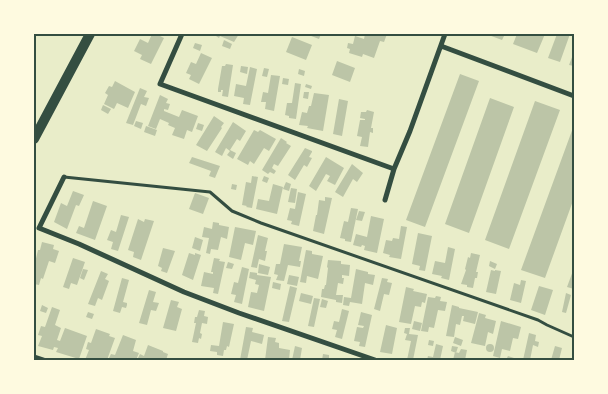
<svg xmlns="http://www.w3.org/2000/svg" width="608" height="394" font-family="'Nunito Sans',sans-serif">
<rect width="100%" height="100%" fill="#e9edc9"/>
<path fill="#bcc5a7" d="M152,34h4l8,4 -13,26 -11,-5 2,-4 -8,-4 6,-12 8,4z
M218,34h21l-5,8 -14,-6 -1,2 -3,-2z
M306,34h15l-2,5z
M365,34h22l-3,8 -4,-1 -6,17 -11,-4 -1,3 -13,-4 1,-4 -3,-1 1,-5 5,1 2,-8 9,3z
M486,34h19l-3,6z
M517,34h28l-8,19 -24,-9z
M557,34h13l-10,28 -12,-4z
M292,37l20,8 -6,15 -20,-8z
M224,40l8,4 -2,5 -8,-3z
M195,43l7,2 -2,6 -7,-3z
M574,52v14l-5,-1z
M201,53l11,5 -13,26 -10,-5 2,-4 -5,-2 5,-11 5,2z
M337,61l18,7 -5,14 -18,-7z
M226,64l7,1 -5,32 -6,-1 1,-6h-2v2h-3v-3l4,-23h3z
M241,66l7,1 -1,7 -7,-2z
M250,67l7,2 -7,36 -7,-1 1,-6 -10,-2 2,-12 10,2z
M264,68l5,1 -2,8 -5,-1z
M299,69l6,2 -1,5 -6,-2z
M460,74l19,7 -54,146 -19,-7z
M271,75l9,1 -6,35 -9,-2 1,-7h-5l2,-10 5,1z
M283,78l6,1 -1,6 -6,-1z
M115,81l20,11 -7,16 -11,-5 -3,6 -10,-5 4,-9 -3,-2 4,-7 3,1z
M295,83l6,1 -5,35 -7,-1v-2l-4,-1 2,-12h5z
M306,84l6,2 -1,3 -6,-2z
M140,88l7,3 -3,6 5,1 -3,8 -5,-2 -8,21 -7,-2z
M304,92h5l-1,7 -5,-1z
M314,93l15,2 -6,36 -16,-3 1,-2 -9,-1 3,-13 5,1 2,-7h2z
M160,95l8,4 -2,4 4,1 -2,6 -4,-1v2l15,6 3,-7 16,6 -6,16 -5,-2 -3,9 -12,-4 3,-7 -7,-3 1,-2 -9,-4 -4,10 -8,-3z
M490,98l24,9 -45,126 -24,-9z
M339,99l9,2 -6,35 -9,-2z
M535,101l25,9 -51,139 -24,-9z
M103,105l8,4 -3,5 -7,-4z
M367,110l7,2 -3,16h2v5l-3,-1 -2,15 -8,-1 2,-9 -5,-1 3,-16h5v-1l-5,-1 1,-6h5z
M214,116l10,7 -3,4 1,1 -15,23 -11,-6z
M136,121l7,2 -2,6 -7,-3z
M233,122l13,9 -6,10 -3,-2 -7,11 6,3 -3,6 -6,-4 3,-4 -4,-3 -4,8 -7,-4z
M198,123l6,2 -2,6 -6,-2z
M574,125v73l-29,80 -24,-8z
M146,126l11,4 -2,6 -11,-4z
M254,130l4,2 2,-2 16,9 -7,12 -5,-3 -10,16 -4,-3 -2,4 -11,-6z
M281,138l6,4 -1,1 5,3 -13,20 -4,-2 -2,4 4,3 -2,3 -4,-2 -2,2 -6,-4z
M305,148l7,3v1l-3,5 3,1 -5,9 -3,-2 -9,15 -7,-5z
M192,157l28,9 -5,12 -6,-2 2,-5 -22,-8z
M326,157l18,11 -9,17 -8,-4 3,-5 -4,-2 -10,17 -7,-5z
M352,164l11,9 -6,9 -4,-3 -10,18 -8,-5z
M252,176l6,1 -6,31 -6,-1 1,-1 -5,-1 4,-23 5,1z
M264,176l5,2 -2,5 -5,-2z
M286,182l5,2 -2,7 -6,-2z
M232,184l5,1 -1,5 -5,-1z
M273,184l10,3 -6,27 -21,-5 2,-10 11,2z
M291,188l6,1 -2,14 -7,-1z
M73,191l11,4 -5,11 -3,-1 -9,24 -13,-7 7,-19 6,3z
M298,192l8,2 -7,32 -8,-2 1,-3 -5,-1 3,-12 5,1z
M195,193l14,5 -6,16 -14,-5z
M325,197l7,1 -8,36 -11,-3 3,-16h1l2,-15 6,1z
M93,201l14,5 -12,34 -19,-7 3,-7 5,2z
M351,208l7,1 -7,33 -6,-1v-2l-5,-1 4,-17 4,1z
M359,211l6,1 -3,9 -6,-1z
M121,215l8,2 -11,34 -7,-2 2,-7 -6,-2 4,-10 5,2z
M371,216l13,3 -7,34 -13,-3 1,-4 -3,-1 -1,2 -8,-2 3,-11 11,3z
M138,219l6,3 1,-3 9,2 -13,39 -8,-3 1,-5 -6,-2z
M213,222l6,1v2l10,2 -2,12 -6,-2 -3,13 -7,-1 -1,5 -4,-1 3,-15 -7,-1 2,-10 8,2z
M401,226l6,1 -6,32 -12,-2 1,-2 -7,-2 3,-13 6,1 1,-3 6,1z
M235,227l21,4 -3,14 -8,-2 -4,17 -12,-3z
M418,233l14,3 -7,35 -6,-1 1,-4 -8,-2z
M258,235l10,3 -3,13h2l-2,10 -6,-2 -2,9 -6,-1z
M195,237l8,3 -3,11 -8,-3z
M42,242l12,3 -1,4 6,2 -4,12 -6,-2 -6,18 -2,-1 -2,7 -5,-1v-17l4,-17h2z
M284,244l18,3 -3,14h2l-1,6 -12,-2 -4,16 -8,-1 2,-5 -4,-1 2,-10h4z
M448,247l7,2 -6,31 -8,-2 1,-2 -10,-2 3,-13 10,2z
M163,248l12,3 -8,22 -6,-2 1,-3 -4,-2z
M306,250l6,1v3l11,2 -5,23 -11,-3 -1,7 -6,-1z
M189,253l6,2v-2l6,2 -8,25 -11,-5z
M471,253l9,2 -4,17h2l-1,6h-2l-2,10 -6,-1v-2l-6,-1 5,-14 -1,-1 3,-12 2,1z
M73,258l12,4 -8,23 -6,-2 -2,6 -6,-2z
M214,258l6,1 -1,2 6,1 -7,32 -5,-1 1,-5 -13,-2 3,-14 9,2v-2h-2z
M328,260l13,1v3l9,1 -1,11 -7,-1v3h2l-1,6 -5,-1 -2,12h7l-1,8 -6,-1v-2l-15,-3 1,-8h2l1,-4h1l2,-17 -1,-1z
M490,261l7,3 -2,5 -6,-3z
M228,262l6,2 -2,5 -6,-1z
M259,264l11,3 -2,8 -10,-2z
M242,267l7,2 -7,35 -8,-2 2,-7 -5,-1 3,-12 4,1z
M574,268v21l-7,-2z
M83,269l5,1 -4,10 -4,-2z
M356,269l12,3v2l7,1 -2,10 -8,-2 -3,21 -12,-2 -1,4 -6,-1 1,-8 7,1z
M491,270l4,1v-1l6,1 -5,23 -10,-2z
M101,271l7,3 -3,5 4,2 -7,19 -4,-2 -3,8 -7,-2z
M250,272l7,1v2l14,2 -7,34 -16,-4 3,-15 6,1 2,-8 -4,-1 1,-4 -7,-2z
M289,275l10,2 -2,9 -10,-2z
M122,278l7,2 -6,22 4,1v2l-1,3 -4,-1 -2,6 -7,-2z
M382,278l6,1 -1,3 5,1 -3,12 -5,-1 -4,17 -6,-2z
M521,280l5,1 -5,22 -11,-3 4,-17 6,2z
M273,282l8,2 -1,6 -8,-2z
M290,286l7,2 -8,34 -7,-1z
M539,286l14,4 -8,25 -14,-5z
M406,287l8,2 -1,2 14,3 -2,9 -3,-1 -1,5 -6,-1 -4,18 -12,-2z
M149,290l7,2 -3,10 6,1 -3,8 -5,-1 -4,15 -8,-2z
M301,293l12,3 -2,8 -12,-3z
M566,293l5,2 -5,18 -4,-1z
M436,296l5,1 -1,4 7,1 -2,9 -7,-1 -4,18 -5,-1 -1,5 -7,-1 7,-34 7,1z
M314,298l6,1 -6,28 -6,-1z
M322,299l6,2 -2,7 -6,-1z
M171,300l8,2 -2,5 5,2 -6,22 -13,-3z
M42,305l6,3 -2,5 -6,-2z
M452,305l7,2v1l19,4 -3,12 -12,-3 1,-5h-2l-2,9 -4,-1 -2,13 -8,-1z
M52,307l8,3 -5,15 6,3 -4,12 3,1 5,-13 22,8 -8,23 -23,-7 2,-4 -4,-1 -1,3 -15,-4 4,-10 -4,-1 3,-9 4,1z
M342,309l7,2 -7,28 -7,-2 2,-7 -5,-1 2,-8 5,1z
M199,310l6,1 -1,5 4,1 -1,7 -5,-1 -2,10 2,1 -1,5 -2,-1 -1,5 -6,-1 4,-19h-2l1,-6h2z
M88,312l6,2 -2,5 -6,-2z
M361,312l11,3 -7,32 -6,-1 1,-4 -6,-1 3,-14 6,1 1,-2 -6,-1z
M479,313l7,2 -1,3 11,3 -3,13 -5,-2 -3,14 -14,-3z
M414,321l8,2 -2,8 -8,-2z
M501,321l20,6 -3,12 -5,-1 -3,13 -8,-2 -2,9 -7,-2z
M223,322l11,2 -5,23 -2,-1 -1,4h-2l-1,6 -6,-1v-3l-7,-1 1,-6 8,1z
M386,325l11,3 -5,26 -12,-2z
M246,327l7,1 -1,4 12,3 -2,9 -11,-3 -4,19h-7z
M405,328h5l-1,6 9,1 -5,25h-6l4,-19 -6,-1 2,-6 -3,-1z
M96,329l14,5 -1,2 6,2 -8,22 -6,-1v1h-16l4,-10 -3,-1 2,-7 3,1z
M529,333l7,2 -1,6 4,1 -1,5 -5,-2 -3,15h-7z
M123,335l13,5 -3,11 6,2 -3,7h-28l3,-6 4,1z
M268,337l8,1 -1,4 4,1v5l11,2 -1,10 -17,-1v1h-7z
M455,337l8,3 -2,6 -8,-3z
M429,340l5,1 -1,5 -5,-1z
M436,344l7,2 -3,14h-13l1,-4 5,1z
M486 348a4 4 0 1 1 8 0a4 4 0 1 1-8 0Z
M148,345l15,6v1l5,2 -2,6h-29l3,-6 4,2z
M295,346l7,2 -2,12h-8z
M452,346l6,1 -2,6 -5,-2z
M555,346l7,2 -3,12h-8z
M461,349l6,1 -2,10h-12l2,-8 4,1z
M323,354l6,1v3l7,1v1h-14z
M508,356l12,4h-14z"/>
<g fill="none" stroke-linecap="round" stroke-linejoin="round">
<path stroke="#344e41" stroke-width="3" d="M64,177l146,15 22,19 29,12 277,97 9,5 27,12
M34,356l12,4"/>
<path stroke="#344e41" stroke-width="5" d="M182,34l-22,50 234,85
M441,46l133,50
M64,177l-25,51 40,16 105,48 55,21 136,47
M385,200l9,-31 16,-38 35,-97"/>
<path stroke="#344e41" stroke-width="10" d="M34,139l56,-105"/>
</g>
<rect width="608" height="394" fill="none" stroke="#fefae0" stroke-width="70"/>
<rect x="35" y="35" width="538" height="324" fill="none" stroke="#344e41" stroke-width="2"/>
</svg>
